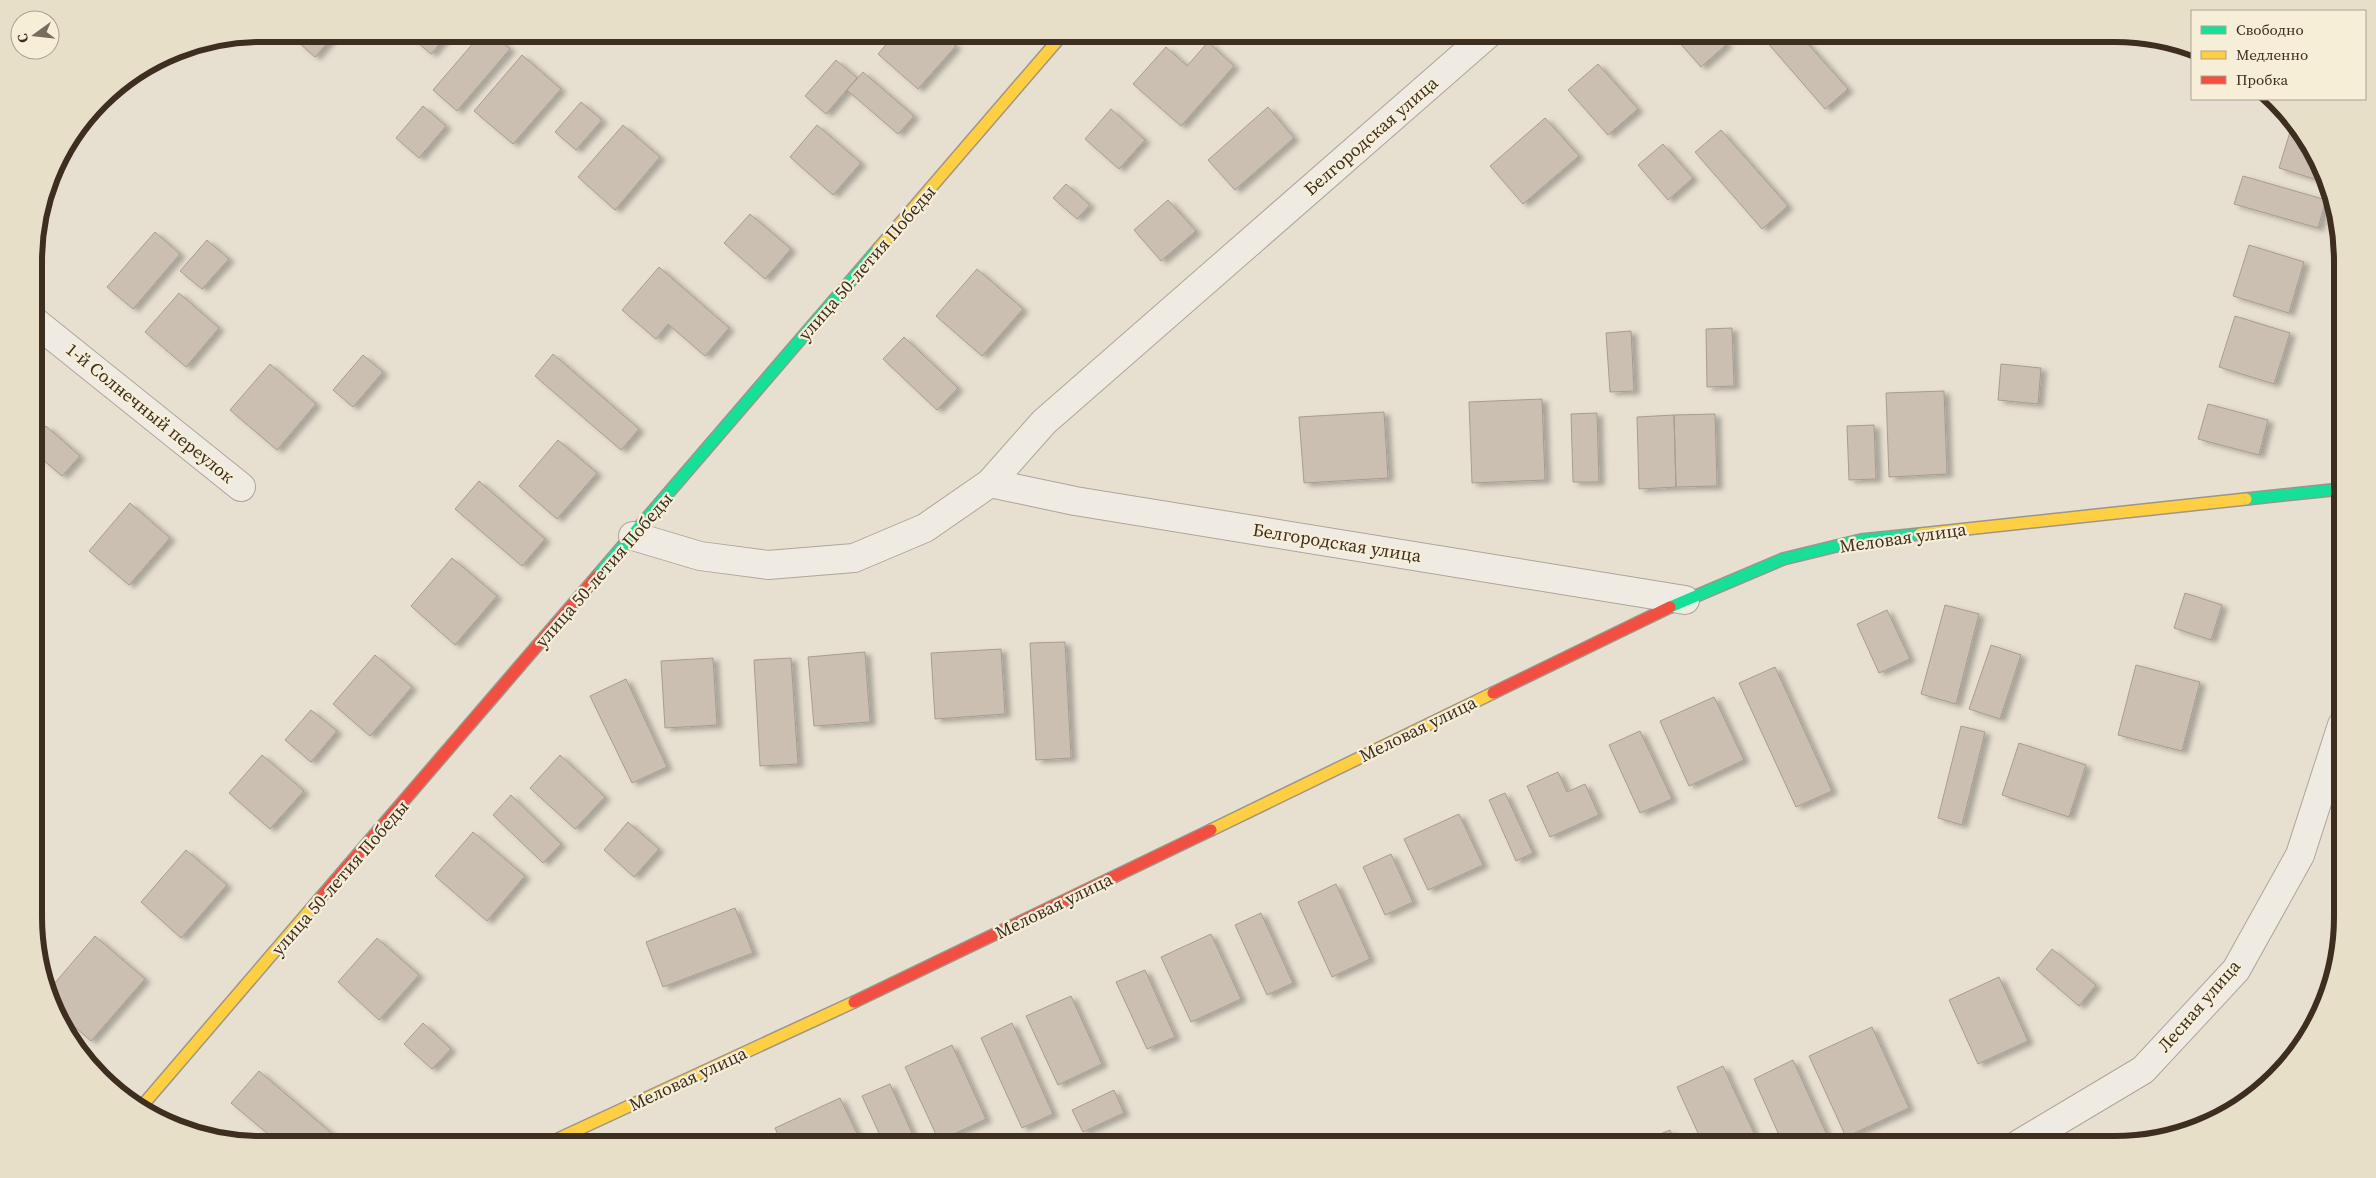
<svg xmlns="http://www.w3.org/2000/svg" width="2376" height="1178" font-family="'Source Serif 4',serif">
<defs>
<filter id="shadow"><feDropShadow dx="5.5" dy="3" stdDeviation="2.5" flood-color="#0004"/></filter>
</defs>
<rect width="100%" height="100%" fill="#e7e0d1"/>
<path fill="#cbbfb2" stroke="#a89c90" filter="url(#shadow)" d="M305,34h30l-20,23 -17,-15z
M408,34h40l-17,20z
M481,34h11l18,15 -53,62 -24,-21z
M895,34h46l15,12 -38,43 -40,-35z
M1672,34h46l9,10 -26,23z
M1760,34h39l49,55 -23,20z
M1208,42l26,24 -53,60 -48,-42 33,-37 21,19z
M522,55l39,34 -48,55 -39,-33z
M836,60l21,18 -31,36 -21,-18z
M1598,64l40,45 -30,26 -40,-45z
M863,72l51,44 -16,18 -51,-44z
M581,102l21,18 -26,30 -21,-18z
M423,106l23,20 -27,32 -23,-20z
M1268,107l26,31 -59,52 -27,-30z
M1111,109l34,31 -26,29 -34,-30z
M1545,118l34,38 -56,48 -33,-38z
M2293,122l11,13 17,46 -42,-13z
M623,125l37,32 -45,53 -37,-33z
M817,125l44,38 -28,32 -43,-38z
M1721,130l67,76 -26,23 -67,-77z
M1663,144l30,34 -25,22 -30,-35z
M2243,176l83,24 -8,28 -84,-24z
M1066,184l24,21 -13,14 -24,-21z
M1168,200l28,31 -35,30 -27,-31z
M750,214l41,35 -26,30 -41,-36z
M155,232l25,22 -47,55 -26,-22z
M207,240l22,19 -27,30 -22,-18z
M2249,245l55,17 -15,51 -56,-17z
M659,267l70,61 -24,28 -37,-32 -12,15 -34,-29z
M977,269l46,40 -41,47 -46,-40z
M179,293l40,35 -33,39 -41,-35z
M2235,316l55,17 -16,51 -55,-17z
M1732,328l2,58 -27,1 -1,-58z
M1631,331l3,60 -24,1 -4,-59z
M904,337l54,51 -21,22 -54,-51z
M553,354l86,75 -18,21 -86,-74z
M363,355l20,17 -30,35 -20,-17z
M270,364l46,40 -39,46 -47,-40z
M2001,364l40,4 -3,36 -40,-4z
M1944,391l3,83 -58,3 -3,-84z
M1542,399l3,81 -73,3 -3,-81z
M2208,404l60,16 -9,35 -61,-16z
M1384,412l4,66 -84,5 -5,-66z
M1597,413l2,69h-26l-2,-68z
M1715,414l2,72 -41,1 -2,-72z
M1674,415l2,72 -37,2 -2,-72z
M1874,425l2,54 -27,1 -2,-54z
M46,426l34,30 -18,20 -27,-23v-15z
M558,440l39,33 -40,46 -38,-33z
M479,481l66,58 -23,27 -67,-57z
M130,503l40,35 -41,47 -40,-34z
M452,558l45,38 -42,49 -44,-39z
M2185,593l37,12 -11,35 -37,-12z
M1945,605l34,9 -23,90 -35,-10z
M1887,610l23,49 -31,14 -22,-49z
M1065,642l6,116 -35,2 -6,-117z
M1991,645l30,10 -21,64 -31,-10z
M1001,649l4,65 -70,5 -4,-66z
M865,652l5,70 -56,4 -6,-69z
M375,655l37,32 -42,49 -37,-32z
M713,658l4,67 -52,3 -4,-67z
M791,658l7,106 -38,2 -6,-106z
M2136,665l64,17 -18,69 -64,-16z
M1775,667l57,124 -36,16 -57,-124z
M626,679l41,88 -35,16 -42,-87z
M1714,697l30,63 -55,26 -29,-65z
M311,710l26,21 -26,31 -26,-22z
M1961,726l24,6 -23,93 -24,-7z
M1640,731l32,68 -32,14 -31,-68z
M2019,743l67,22 -17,52 -67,-22z
M262,755l42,36 -34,38 -41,-36z
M560,755l45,42 -30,32 -45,-41z
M1558,772l9,20 18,-8 14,31 -49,22 -23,-51z
M1505,793l28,60 -17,8 -27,-61z
M511,795l50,49 -18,19 -50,-48z
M1459,814l24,51 -55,25 -24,-51z
M628,822l31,27 -25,28 -30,-27z
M473,832l52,44 -38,45 -52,-45z
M186,850l41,35 -46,53 -40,-36z
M1391,854l22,48 -28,13 -22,-48z
M1336,884l34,75 -38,18 -34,-75z
M735,908l18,45 -90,34 -17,-45z
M1261,913l32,70 -26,12 -32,-70z
M1211,934l30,65 -50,23 -30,-65z
M95,936l50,43 -54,62 -37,-32 -6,-18z
M377,938l42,37 -40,45 -41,-38z
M2052,949l44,36 -17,21 -43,-37z
M1145,970l30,67 -28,12 -31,-67z
M1999,977l29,64 -50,23 -29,-64z
M1071,996l31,68 -44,21 -32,-69z
M423,1023l28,26 -19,20 -28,-25z
M1012,1023l41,91 -31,14 -41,-90z
M1872,1027l37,81 -63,29 -37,-81z
M952,1045l34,74 -47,22 -34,-74z
M1793,1060l34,75 -21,9h-23l-29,-65z
M1723,1066l31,67 -23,11h-28l-26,-57z
M259,1071l85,73h-64l-49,-41z
M890,1084l27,60h-33l-22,-48z
M1114,1090l10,23 -41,19 -11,-22z
M840,1098l22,46h-80l-7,-16z
M1670,1130l6,14h-26l-2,-5z"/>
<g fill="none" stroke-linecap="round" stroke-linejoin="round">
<defs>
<path id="street" d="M34,321l207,166
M990,483l85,18 610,99
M633,536l67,20 68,9 86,-7 71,-30 65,-45 54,-61 444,-388
M2019,1144l124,-74 93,-100 64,-115 42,-130"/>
<path id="fast" d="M2246,499l95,-10
M597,576l281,-327
M1670,607l113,-48 78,-19 59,-6"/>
<path id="slow" d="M878,249l185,-215
M1920,534l326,-35
M1211,830l282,-137
M142,1106l179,-209
M547,1144l307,-142"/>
<path id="jam" d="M1493,693l177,-86
M321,897l276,-321
M854,1002l357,-172"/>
</defs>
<use href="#street" stroke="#ada599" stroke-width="30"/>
<use href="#fast" stroke="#9c958a" stroke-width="14"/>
<use href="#slow" stroke="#9c958a" stroke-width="14"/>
<use href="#jam" stroke="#9c958a" stroke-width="14"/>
<use href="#street" stroke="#efebe3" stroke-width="28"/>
<use href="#fast" stroke="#16e098" stroke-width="11"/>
<use href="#slow" stroke="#ffcf43" stroke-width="11"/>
<use href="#jam" stroke="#f24e42" stroke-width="11"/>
</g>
<g text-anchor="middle" stroke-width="4.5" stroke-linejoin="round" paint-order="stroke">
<g font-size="18" fill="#3d2e20" stroke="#f7eed8">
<text transform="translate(1371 136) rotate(-41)" y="6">Белгородская улица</text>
<text transform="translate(867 263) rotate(-49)" y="6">улица 50-летия Победы</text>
<text transform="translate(150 413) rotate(39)" y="6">1-й Солнечный переулок</text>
<text transform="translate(1903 538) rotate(-8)" y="6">Меловая улица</text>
<text transform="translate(1337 543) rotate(9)" y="6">Белгородская улица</text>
<text transform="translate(604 570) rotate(-49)" y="6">улица 50-летия Победы</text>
<text transform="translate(1418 729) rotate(-26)" y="6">Меловая улица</text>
<text transform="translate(340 878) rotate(-49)" y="6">улица 50-летия Победы</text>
<text transform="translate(1054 906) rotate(-26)" y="6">Меловая улица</text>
<text transform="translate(2199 1006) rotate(-49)" y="6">Лесная улица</text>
<text transform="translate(688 1079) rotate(-25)" y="6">Меловая улица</text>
</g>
</g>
<path d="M0 0H2376V1178H0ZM261 42H2115A219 219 0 0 1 2334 261V917A219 219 0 0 1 2115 1136H261A219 219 0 0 1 42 917V261A219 219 0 0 1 261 42Z" fill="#e8dfc9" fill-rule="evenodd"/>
<path fill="none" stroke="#3d2e20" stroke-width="6" d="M261 42H2115A219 219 0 0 1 2334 261V917A219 219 0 0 1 2115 1136H261A219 219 0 0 1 42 917V261A219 219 0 0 1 261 42Z"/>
<rect x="2191" y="10" width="175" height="90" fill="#f7eed8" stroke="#ada18e"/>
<rect x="2201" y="26" width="25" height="8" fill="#16e098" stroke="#ada18e"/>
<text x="2236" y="35" font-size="15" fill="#3d2e20">Свободно</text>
<rect x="2201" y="51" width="25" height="8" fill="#ffcf43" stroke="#ada18e"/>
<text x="2236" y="60" font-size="15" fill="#3d2e20">Медленно</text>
<rect x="2201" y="76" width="25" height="8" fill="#f24e42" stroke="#ada18e"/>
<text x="2236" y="85" font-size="15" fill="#3d2e20">Пробка</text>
<g transform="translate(35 35) rotate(255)"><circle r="24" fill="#f7eed8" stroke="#ada18e"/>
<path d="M0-4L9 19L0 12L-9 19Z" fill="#786c5e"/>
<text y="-8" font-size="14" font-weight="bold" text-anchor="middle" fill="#3d2e20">С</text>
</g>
</svg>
